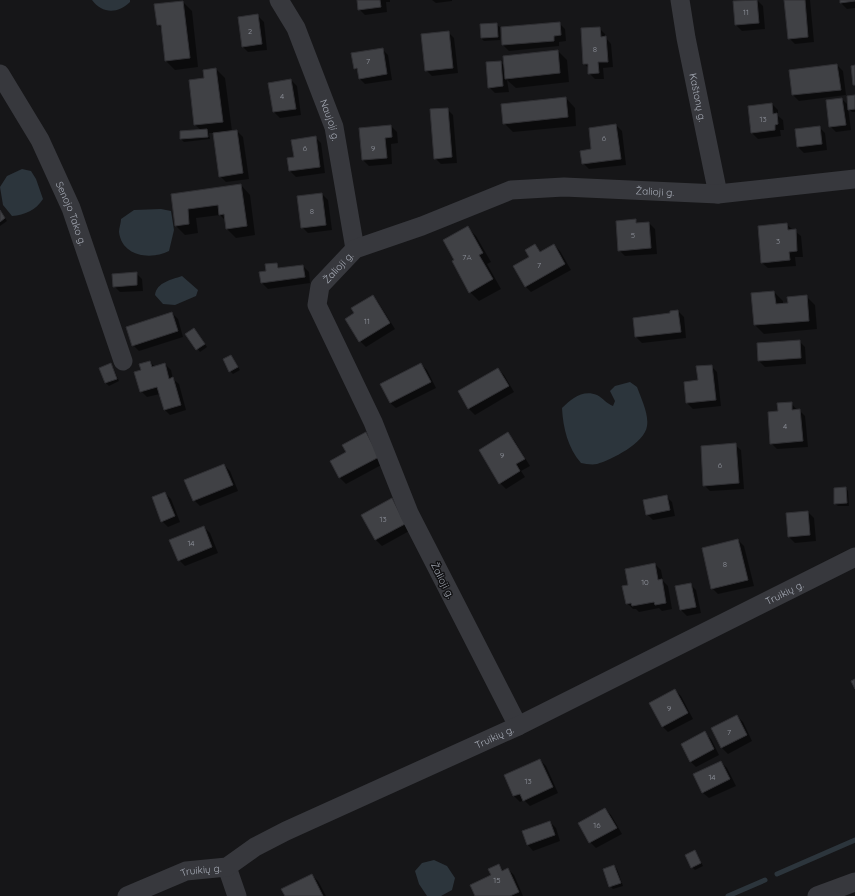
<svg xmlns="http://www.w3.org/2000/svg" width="855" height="896" font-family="Quicksand,sans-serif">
<rect width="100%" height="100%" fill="#161618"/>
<path fill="#2c353c" d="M92,0h38v2c-12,12 -28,12 -38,-2z
M22,169l9,2 5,8 7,20c-7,11 -18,16 -31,17l-9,-11 -3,-18 7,-11z
M161,209l10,2 3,19 -5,21c-18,9 -47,6 -50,-19 0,-4 2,-9 2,-13l13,-9z
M182,276l16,14 -2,6 -21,9 -12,-1 -8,-9c2,-13 16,-15 27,-19z
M630,382l7,5c4,11 12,27 10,39 -2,17 -36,34 -50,38 -5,1 -11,0 -16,-1 -13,-15 -18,-35 -19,-55 9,-9 21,-19 35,-13 6,3 10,9 16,11l2,-5 -5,-10 5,-5z
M434,860l13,6 8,12 -3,12 -11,6h-14l-8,-12 -4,-13 7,-8z"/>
<path fill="#0007" d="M358,0h32v2h-4l1,10 -22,3 -6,-6z
M432,0h20v1l-16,2z
M757,0l6,6 2,23 -23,2 -6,-6 -2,-23z
M785,0h25l4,42 -19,2 -6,-6z
M841,0h14v8l-8,1 -6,-6z
M183,2l9,9 6,56 -23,3 -9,-9 -4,-32 -4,-4z
M258,16l6,6 3,28 -19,2 -6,-6z
M559,23l6,6 1,12 -7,1v4l-50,5 -6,-6z
M497,25l3,2v13l-16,1 -3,-3z
M599,28l6,6 1,4 5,6 2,23 -10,1 1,11h-9l-6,-6v-5l-5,-4z
M448,32l6,6 4,35 -26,3 -6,-6z
M382,49l6,6 4,25 -27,4 -6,-6v-6l-4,-4z
M558,51l9,9 2,22 -53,6 -9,-8 2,12 -14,1 -6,-6 11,-25 5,4z
M837,65l6,6 3,24 -47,6 -6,-6z
M216,69l9,9 7,53h5l6,6 6,42 -23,3 -6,-6 -6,-43h-5l1,6 -26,3 -3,-3 20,-9 -6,-5 -5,-44 15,-2z
M291,80l6,6 4,29 -21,3 -6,-6 -5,-29z
M855,96v16h-3l-4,-4 3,22 -15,2 -6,-6 12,-27 7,7z
M566,98l9,10 1,18 -63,6 -9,-9z
M772,104l6,6v6l5,4 1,10h-4l1,6 -23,3 -6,-6z
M447,109l6,6 4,48 -16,1 -6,-6z
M616,125l6,6 4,34 -37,4 -6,-6 10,-13z
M391,126l6,6 1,11 -7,1 1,20 -23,2 -6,-6z
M819,127l6,6 2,17 -23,3 -6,-6z
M315,137l6,6 4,30 -29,4 -6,-6 5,-14z
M241,185l9,10 5,40 -19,3 -9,-9 -1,-8 -6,-6 -24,3 2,15 -13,2 -9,-9 -4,-32z
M322,194l6,6 4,30 -24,3 -6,-6z
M0,210l7,11 -7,5z
M635,220l3,4 11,-1 6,6 2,25 -32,2 -6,-6z
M787,225l14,11 2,21h-8l1,9 -28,2 -6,-5z
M467,227l9,9 15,26 -4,2 14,25 -22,12 -9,-9 -14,-32z
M535,245l6,7 13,-7 6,6 11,19 -40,22 -6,-6z
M276,264l5,5 22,-3 6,6 1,11 -42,6 -6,-6 5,-11z
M136,273l6,6 1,12 -23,1 -6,-6z
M774,292l9,9v4l6,-1 17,-8 9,9 2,24 -53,5 -9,-9z
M373,296l5,6 17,27 -29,18 -6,-6z
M678,311l6,6 2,21 -44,5 -6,-6 -2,-18 37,-5z
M172,313l6,6 5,18 -44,14 -6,-6z
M196,332l11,15 -7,5 -14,-18z
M799,341l6,6 1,17 -41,3 -6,-6z
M231,356l9,14 -7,4 -3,-3z
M150,362l5,5 10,-3 6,6 2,9 6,5 7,26 -16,5 -6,-6 -4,-15 -13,3 -6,-6 1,-20z
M110,364l3,3 6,14 -10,5 -3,-3 -6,-15z
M421,364l6,6 9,18 -40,20 -6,-5z
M711,366l6,6 4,34 -28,3 -6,-6 -2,-20 14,-2z
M498,369l6,6 10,17 -39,23 -6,-6z
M791,403l6,7h2l6,6 3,31 -31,2 -6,-6 8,-31z
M366,433l6,6 13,24 -39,21 -6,-6 -9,-17 16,-8z
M508,434l6,6 16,26 -9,5 4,6 -19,12 -6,-6z
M735,445l6,5 3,39 -34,2 -6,-6z
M224,465l6,6 8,20 -38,15 -6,-6z
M846,488l2,3 1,15h-11l-3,-2z
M165,493l6,6 9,23 -12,5 -6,-6z
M666,496l6,6 3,14 -22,4 -6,-6z
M391,500l6,6 14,24 -29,16 -6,-6 -13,-25z
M808,512l6,6 2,23 -21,2 -6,-6z
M204,527l6,6 8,20 -33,13 -6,-6z
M738,540l6,6 10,40 -36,8 -6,-6z
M655,564l6,6 2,11 5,5 4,23 -10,2 -3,-3 -20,4 -3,-3h-3l-6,-6 2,-17z
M690,584l6,6 5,23 -14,3 -6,-6 -5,-23z
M675,690l6,6 12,23 -25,13 -5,-5z
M737,716l6,6 9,19 -24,13 -6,-6 -10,-19z
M705,733l6,6 8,16 -23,12 -6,-6z
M540,760l6,6 12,27 -28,13 -6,-6 -4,2 -6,-6 -9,-20z
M721,762l6,6 9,18 -27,12 -6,-5 -8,-18z
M605,809l6,6 11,19 -26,14 -6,-6 -11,-19z
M550,822l6,6 4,13 -27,10 -5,-6z
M695,851l8,15 -8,4 -3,-3z
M498,865l6,6 4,-2 6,6 9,21h-47l17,-20z
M614,866l3,3 6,17 -10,3 -3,-3z
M312,875l6,6 8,15h-40z"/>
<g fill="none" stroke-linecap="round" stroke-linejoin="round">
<path stroke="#2c353c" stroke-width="5" d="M777,874l78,-34
M728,896l37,-16"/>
</g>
<path fill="#404145" stroke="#303034" d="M357,0h23l1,7 -23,3z
M757,0l2,23 -24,2 -2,-24z
M784,0h21l3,37 -20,2z
M840,0h15v1l-15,2z
M183,1l7,57 -25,3 -4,-36h-4l-3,-21z
M258,14l4,30 -20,3 -4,-30z
M560,22l1,13 -7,1v5l-52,4 -1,-18z
M497,23l1,14 -17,1 -1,-14z
M600,27l1,10 5,-1 2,26h-10l1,11 -11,1v-10h-5l-2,-36z
M449,31l4,37 -28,3 -4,-37z
M383,48l4,26 -28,5 -2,-11 -3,1 -3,-16z
M558,50l2,23 -55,6 -2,-23z
M501,61l2,25 -15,2 -2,-26z
M837,64l4,26 -49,5 -3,-25z
M855,65v20h-2l-2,-19z
M216,68l7,54 -29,3 -5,-45 15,-2 -1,-8z
M291,79l5,30 -23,3 -5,-29z
M855,95v14l-7,1 -1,-14z
M566,97l2,20 -65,7 -2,-20z
M842,98l4,27 -17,2 -3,-27z
M772,103l1,11 4,-1 1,11 -3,1v5l-24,3 -3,-27z
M448,108l4,49 -18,2 -4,-50z
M616,124l5,35 -39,5 -2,-13 11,-2 -2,-21z
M391,125l1,12 -7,1 2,20 -25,2 -3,-32z
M820,126l2,18 -25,3 -2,-18z
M207,129l1,8 -28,2v-8z
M237,130l6,43 -24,4 -6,-44z
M316,136l4,31 -31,4 -2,-13 7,-1 -3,-17z
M241,184l6,42 -21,3 -2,-15 -5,1 -1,-10 -30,4 1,15 -14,2 -4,-32z
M322,193l4,32 -25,3 -4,-32z
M0,210l5,8 -5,4z
M636,219v4l13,-1 2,26 -33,3 -2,-30z
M787,223l1,7 8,-1 1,22 -8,1 1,8 -29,3 -3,-37z
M468,226l15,27 -4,2 14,24 -24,14 -17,-32 2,-1 -11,-20z
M535,244l5,8 14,-8 11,20 -40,23 -12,-21 16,-9 -4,-7z
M277,263l1,5 25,-3 2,12 -44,6 -2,-11 7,-1 -1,-7z
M137,272v13l-24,2 -1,-13z
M774,291l2,13 12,-1 -1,-6 20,-2 2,26 -55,4 -3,-32z
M373,295l17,28 -31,19 -14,-23 9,-6 -3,-5z
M678,310l3,22 -46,5 -2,-19 37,-5v-2z
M172,312l6,19 -46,15 -6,-19z
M194,328l11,16 -9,6 -11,-16z
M800,340l1,18 -43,3 -1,-18z
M231,355l7,12 -9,5 -6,-13z
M150,361l2,6 13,-4 4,16 4,-2 8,28 -17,5 -7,-23 -17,5 -6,-20 7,-2 -2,-6z
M111,363l6,16 -12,4 -6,-15z
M421,363l10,19 -41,21 -10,-19z
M712,365l4,35 -30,3 -2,-21 14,-2 -2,-14z
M498,368l11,18 -41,23 -10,-18z
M792,402v8l8,-1 3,32 -33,3 -2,-32 10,-1 -1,-8z
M366,432l13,25 -40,21 -9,-17 16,-9 -4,-7z
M508,432l17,27 -9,5 4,7 -21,13 -20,-34z
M736,443l3,40 -36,3 -2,-40z
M224,464l9,21 -40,16 -9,-21z
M846,487l1,16 -13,1v-16z
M165,492l10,24 -14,6 -9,-25z
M667,495l3,15 -24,5 -3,-15z
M392,498l13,26 -30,16 -14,-25z
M808,511l2,24 -22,2 -2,-24z
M204,526l8,21 -34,14 -9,-21z
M738,539l10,41 -37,9 -9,-41z
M655,563l3,17 4,-1 4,24 -11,2 -1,-3 -22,4 -1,-3 -5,1 -4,-18 6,-1 -3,-16z
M691,583l5,24 -16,3 -5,-24z
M855,679v10l-4,-8z
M675,689l13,24 -26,14 -13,-24z
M737,715l10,20 -26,13 -10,-20z
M705,731l9,18 -24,13 -9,-18z
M540,759l13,28 -30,14 -3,-7 -7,2 -9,-21z
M721,761l9,18 -28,14 -9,-19z
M605,808l12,20 -28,15 -11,-20z
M550,821l5,14 -28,10 -5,-14z
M695,850l6,13 -10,5 -6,-13z
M499,864l3,7 6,-3 11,24 -9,4h-35l-5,-11 21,-10 -3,-6z
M614,865l7,18 -12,4 -6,-18z
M312,874l11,22h-38l-4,-7z"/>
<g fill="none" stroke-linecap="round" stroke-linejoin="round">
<g stroke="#37383d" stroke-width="19">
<path id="s1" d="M279,0l17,28 38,99 21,122"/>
<path id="s2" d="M680,0l6,38 32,156"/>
<path id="s3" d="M0,74l40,66 31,68 52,153"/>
<path id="s4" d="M518,726l-109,-213 -36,-91 -56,-117 3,-19 35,-37 67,-23 89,-36 53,-3 154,7 137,-15"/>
<path d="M227,867l10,29"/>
<path id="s5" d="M127,896l59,-25 41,-4 28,-20 31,-16 232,-105 337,-169"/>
<path d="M817,896l38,-14"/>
</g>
</g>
<g text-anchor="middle" stroke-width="3" stroke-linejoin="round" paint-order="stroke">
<g font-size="8" fill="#8e929b">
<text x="746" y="15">11</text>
<text x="250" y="34">2</text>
<text x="595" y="52">8</text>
<text x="368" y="64">7</text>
<text x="282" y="99">4</text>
<text x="763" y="122">13</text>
<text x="604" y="141">6</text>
<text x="305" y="151">6</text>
<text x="373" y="151">9</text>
<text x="312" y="214">8</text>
<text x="633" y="238">5</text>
<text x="778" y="244">3</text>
<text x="467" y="260">7A</text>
<text x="539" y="268">7</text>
<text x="367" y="324">11</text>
<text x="785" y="429">4</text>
<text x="502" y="458">9</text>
<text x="720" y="468">6</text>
<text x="383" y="522">13</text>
<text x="191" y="546">14</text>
<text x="725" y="567">8</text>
<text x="645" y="585">10</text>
<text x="669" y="711">9</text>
<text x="729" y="735">7</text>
<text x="712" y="780">14</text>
<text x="528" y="784">13</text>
<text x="597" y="828">16</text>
<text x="497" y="883">15</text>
</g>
<g font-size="10" fill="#a8adb8" stroke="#111113">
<text dy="4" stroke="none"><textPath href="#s2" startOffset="99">Kaštonų g.</textPath></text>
<text dy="4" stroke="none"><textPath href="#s1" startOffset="131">Naujoji g.</textPath></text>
<text dy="4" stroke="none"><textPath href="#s4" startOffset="848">Žalioji g.</textPath></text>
<text dy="4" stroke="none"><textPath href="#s3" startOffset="157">Senojo Tako g.</textPath></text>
<text dy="4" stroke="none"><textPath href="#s4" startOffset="512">Žalioji g.</textPath></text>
<text transform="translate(443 580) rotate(63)" y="4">Žalioji g.</text>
<text dy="4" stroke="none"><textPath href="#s5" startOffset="727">Truikių g.</textPath></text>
<text dy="4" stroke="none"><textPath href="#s5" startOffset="403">Truikių g.</textPath></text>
<text dy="4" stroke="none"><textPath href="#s5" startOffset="79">Truikių g.</textPath></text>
</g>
</g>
</svg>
